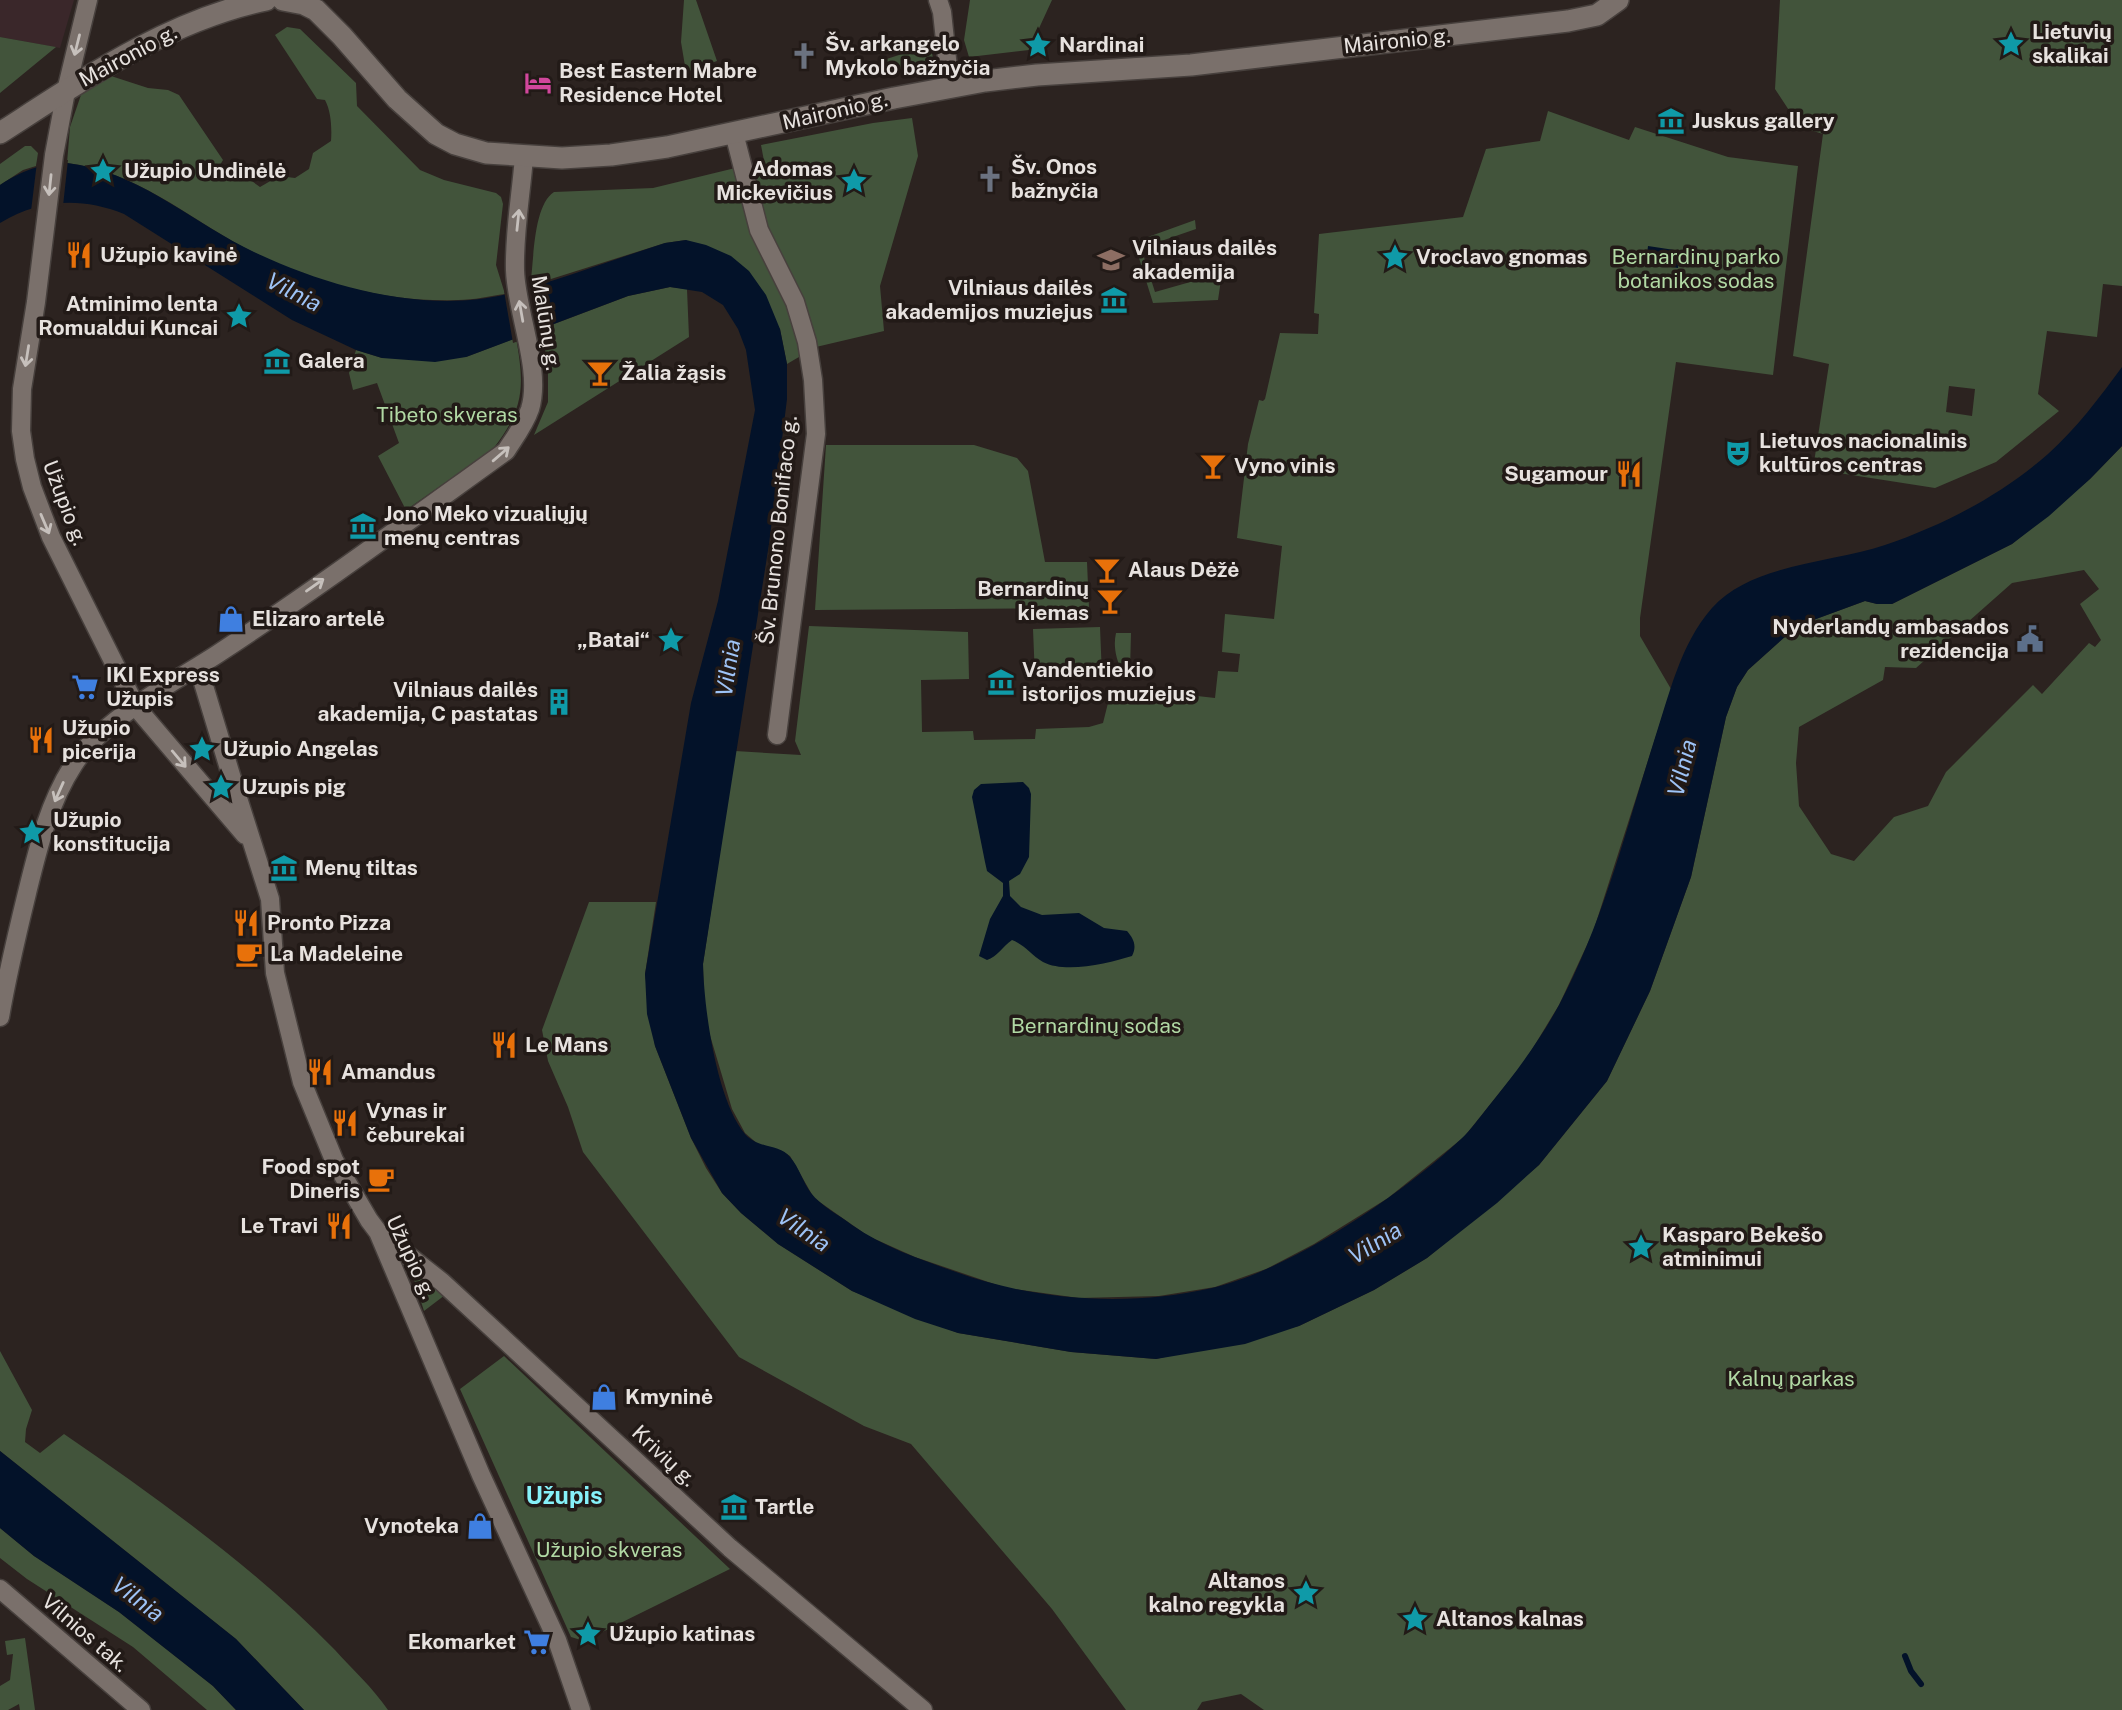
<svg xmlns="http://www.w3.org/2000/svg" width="2122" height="1710" font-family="'Public Sans',sans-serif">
<rect width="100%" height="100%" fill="#2c2320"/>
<path fill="#3a272a" d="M0,0h74l-14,48 -60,-11z"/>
<path fill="#42543b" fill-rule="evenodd" d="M684,0h12l21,61 -31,11 -5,-30z
M970,0h82l-23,50 -60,7 -5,-17z
M1780,0h342v286l-19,-2 -6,53 -50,-6 -9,63 21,17 -63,51 -61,26 -122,-19 16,-105 -36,-8 30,-222 -23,-7 -25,-38zM1949,386l26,3 -3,27 -26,-4z
M287,27l13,2 56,54 1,23 63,64 24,10 52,13 5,4 2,7 -7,61 9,29c-15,2 -31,6 -47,6 -73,3 -150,-19 -215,-53 -57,-31 -108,-76 -176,-84l3,-36 12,-35 29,-16 37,12 20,2 11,5 44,65 -3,5 6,10 6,-1 3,4 7,-4 18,13 19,-11 16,2 14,-9 4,-16 18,-12c1,-13 0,-30 -6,-41l-8,-1 -42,-64z
M0,37l56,10 -56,46z
M930,45l4,17 -63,14 -3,-11z
M1548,111l81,29 6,-13 93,30 70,9 -25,209 -97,-13 -36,256v18l31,53 -78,243 -34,73 -34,56 -61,76 -76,61 -74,46 -48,25 -51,18 -56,9 -80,2 -73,-10 -91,-31 -47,-21 -54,-38 -24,-42 -8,-5 -23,-6 -14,-12 -13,-24 -23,-77 -5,-31 -1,-37 32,-213 66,4 -6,-14 14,-115 159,6 1,47 -48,1 1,52 51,-1 1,9 61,-1 1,-10 53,-2 14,-4 6,-24 9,-12 97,11 3,-27 20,1 2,-18 -18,-2 3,-38 49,5 8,-73 -45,-8 11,-94 11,-44 4,1 2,-2 15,-66 38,1 1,-20 -5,-1 5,-79 144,-17 23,-68 54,-8z
M912,118l6,38 -38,130 4,45 -68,16 -29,17 -7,-35 -94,-89 -21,3 -133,42 -1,-6c3,-24 3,-74 23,-87l99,-4 111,-27 -3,-16 112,-22z
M25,146h6l7,7 -2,13 -13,4 -23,15v-21z
M1195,220l1,9 -55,19 14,44 67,-19 -4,27 -65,3 -19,-61z
M670,287l17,2 2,48 -155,98 14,-33v-36l-7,-37 87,-33z
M516,338c9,49 8,71 -23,111l-87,61 -28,-54 21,-13 -22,-60 -24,7 -4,-17 7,-23 26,8 84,-1z
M826,445h148l43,13 11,13 17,91h42l2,46 -274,2z
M2122,446v1264h-858l-23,-16 -39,8 -5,8h-71l-74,-101 -141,-165 -47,-18 -125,-69 -156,-205 -15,-45 -20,-46 -6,-31 47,-128h67l-11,72 10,72 36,92 15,30 16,25 19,20 37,31 74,47 106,42 113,19 85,7 143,-33 75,-36 53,-32 112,-93 68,-84 43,-90 41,-114 35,-160 11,-30 11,-17 49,-44 68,-25 12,3h15l120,-60 78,-65zM2084,570l15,19 -19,15 21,36 -6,7 -6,-4 -47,51 -9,-9 -87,87 -18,34 -34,11 -40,44 -23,-7 -32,-48 -3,-43 3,-36 84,-47 2,-13 31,1 96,-85z
M1100,627l2,49 -67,2 -2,-49z
M1116,633h15l-1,38h-8c-6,-12 -9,-25 -6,-38z
M410,1267l35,28 -21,16z
M0,1351l32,59 -6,19 -1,13 15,11 24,-19c96,66 190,133 271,216 18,20 38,38 53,60h-84l-68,-71 -236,-188z
M504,1356l226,213 -146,72 -13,-4 -111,-248z
M0,1528l34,28 85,56 94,74 23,24h-29l-74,-63 -106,-68 -27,-21z
M25,1638l10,72h-15l-1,-6 -11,6h-8v-24l10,-6 3,-26 -6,1 -2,-14z"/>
<path fill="#031229" d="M67,163c69,8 118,54 177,84 75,38 180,68 263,47 53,-14 105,-34 158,-51l21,-3 20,5 25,11 18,15 17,24 14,34 7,35v35l-18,145 -66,420c1,44 13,135 42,170 13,15 35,10 45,23 9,10 13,25 21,36 10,13 28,22 41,32 31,22 68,34 104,47 80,29 173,35 256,16 78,-18 191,-94 249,-149 10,-9 18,-21 27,-32 26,-32 51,-65 71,-102 44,-82 67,-175 95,-264 15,-45 26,-97 58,-133 39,-44 119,-45 173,-63 59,-20 116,-50 163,-91 28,-25 52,-57 74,-87v79l-32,33 -41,37 -37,28 -120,60h-15l-12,-3 -68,25 -49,44 -11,17 -11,30 -35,160 -41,114 -43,90 -68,84 -42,38 -70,55 -53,32 -75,36 -54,18 -89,15 -85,-7 -113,-19 -43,-14 -63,-28 -74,-47 -37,-31 -19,-20 -31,-55 -36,-92 -8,-32 -2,-40 46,-271 27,-102 37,-191 -9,-60 -8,-21 -15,-24 -21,-13 -32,-5 -42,9 -162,61 -31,5 -53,-4 -26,-8 -64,-30 -168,-106c-43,-17 -84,-15 -124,9v-38c23,-15 40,-21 67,-22z
M1648,246l33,5 -3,17 -32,-5z
M1023,782l6,6 2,6 -2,63 -9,17 -11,7 1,15 11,11 21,8 37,-2 25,15 23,3c7,8 10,15 5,25 -23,7 -66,18 -89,6 -12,-7 -18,-17 -31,-22 -9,6 -15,17 -25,20l-8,-4 11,-37 13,-23v-13l-16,-12 -2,-9 -13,-65 2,-7 7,-6z
M0,1451l236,188 68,71h-68l-23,-24 -94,-74 -85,-56 -34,-28z"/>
<path fill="#2c2320" d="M47,160h21l-5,46 -32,5 6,-49z
M530,283l9,51 -26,9 -9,-52z"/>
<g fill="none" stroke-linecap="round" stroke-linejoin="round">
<path stroke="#031229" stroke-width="6" d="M1905,1656l6,15 10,13"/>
<defs>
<path id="street" d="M88,0l-22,91 -12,64 -18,147 -14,87 -1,42 4,28 7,28 19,50 85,170 109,128
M938,0l4,12 8,75
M734,133l25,97 36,72 12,40 6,38 3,54 -39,301
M198,666l39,129 33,104 5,74 27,109 32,78 35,60 9,12 103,243 76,165 24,70
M0,1017c7,-42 17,-83 27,-124 11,-45 22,-91 47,-129 29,-45 97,-80 142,-109 99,-65 194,-135 290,-204 9,-14 19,-27 24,-42 12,-39 -14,-98 -15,-139 -1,-38 6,-75 9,-113
M381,1234l61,48 288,266 193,162
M0,1589l141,121"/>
<path id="secondary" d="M283,0l21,4 12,6 26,26 55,63 39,35 19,10 31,9 76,5 49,-3 56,-8 227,-49 91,-17 52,-6 154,-10 377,-44 29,-6 21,-15
M0,133c84,-54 167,-112 266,-133"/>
</defs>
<use href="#street" stroke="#47403d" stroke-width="21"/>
<use href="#secondary" stroke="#47403d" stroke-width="24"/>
<use href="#street" stroke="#7a706b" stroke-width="18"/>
<use href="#secondary" stroke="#7a706b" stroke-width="21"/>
</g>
<defs><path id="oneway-shaft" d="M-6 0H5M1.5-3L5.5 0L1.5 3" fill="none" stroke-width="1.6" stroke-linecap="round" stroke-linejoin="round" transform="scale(1.75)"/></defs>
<g stroke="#c6c0bc">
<use href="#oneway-shaft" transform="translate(77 45) rotate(104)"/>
<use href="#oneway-shaft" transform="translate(50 185) rotate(96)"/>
<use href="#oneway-shaft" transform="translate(518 220) rotate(-84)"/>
<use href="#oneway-shaft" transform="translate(521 311) rotate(-100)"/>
<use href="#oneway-shaft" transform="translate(27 356) rotate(99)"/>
<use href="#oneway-shaft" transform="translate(501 454) rotate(-41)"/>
<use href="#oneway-shaft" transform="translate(45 524) rotate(67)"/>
<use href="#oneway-shaft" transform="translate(315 585) rotate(-35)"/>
<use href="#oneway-shaft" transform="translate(179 759) rotate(50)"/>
<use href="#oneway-shaft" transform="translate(59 792) rotate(114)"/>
</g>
<defs>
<symbol id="sight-bare" viewBox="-9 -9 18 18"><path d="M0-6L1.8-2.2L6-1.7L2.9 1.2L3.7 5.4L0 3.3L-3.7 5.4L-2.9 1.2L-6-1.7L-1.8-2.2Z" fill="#0f9aa8" stroke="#221a17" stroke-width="2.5" paint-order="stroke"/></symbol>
<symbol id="church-bare" viewBox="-9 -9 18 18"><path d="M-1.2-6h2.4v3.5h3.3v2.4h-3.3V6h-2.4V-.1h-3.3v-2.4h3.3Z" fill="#6b7280" stroke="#221a17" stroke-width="2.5" paint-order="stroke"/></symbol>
<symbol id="hotel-bare" viewBox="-9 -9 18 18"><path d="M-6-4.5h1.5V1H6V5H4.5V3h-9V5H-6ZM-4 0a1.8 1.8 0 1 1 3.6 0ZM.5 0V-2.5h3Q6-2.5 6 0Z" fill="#d1479c" stroke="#221a17" stroke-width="2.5" paint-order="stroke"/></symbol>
<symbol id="museum-bare" viewBox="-9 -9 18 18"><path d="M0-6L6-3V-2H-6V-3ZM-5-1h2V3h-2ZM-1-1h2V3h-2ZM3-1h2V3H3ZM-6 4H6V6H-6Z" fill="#0f9aa8" stroke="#221a17" stroke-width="2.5" paint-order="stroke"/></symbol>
<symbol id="restaurant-bare" viewBox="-9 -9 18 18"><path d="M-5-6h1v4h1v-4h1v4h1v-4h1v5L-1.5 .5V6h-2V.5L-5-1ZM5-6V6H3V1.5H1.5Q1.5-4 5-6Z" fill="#e8710a" stroke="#221a17" stroke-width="2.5" paint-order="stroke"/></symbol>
<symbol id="university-bare" viewBox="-9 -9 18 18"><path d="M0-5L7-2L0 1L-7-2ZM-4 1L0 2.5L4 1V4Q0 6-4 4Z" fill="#8d6e63" stroke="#221a17" stroke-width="2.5" paint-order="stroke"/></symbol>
<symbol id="bar-bare" viewBox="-9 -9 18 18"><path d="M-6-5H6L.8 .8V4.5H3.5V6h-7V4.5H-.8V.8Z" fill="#e8710a" stroke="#221a17" stroke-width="2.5" paint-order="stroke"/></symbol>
<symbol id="theatre-bare" viewBox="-9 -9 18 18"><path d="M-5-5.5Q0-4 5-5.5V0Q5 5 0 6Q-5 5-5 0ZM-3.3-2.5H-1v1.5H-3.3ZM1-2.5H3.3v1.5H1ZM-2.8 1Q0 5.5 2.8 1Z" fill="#0f9aa8" stroke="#221a17" stroke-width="2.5" paint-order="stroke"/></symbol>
<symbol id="shop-bare" viewBox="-9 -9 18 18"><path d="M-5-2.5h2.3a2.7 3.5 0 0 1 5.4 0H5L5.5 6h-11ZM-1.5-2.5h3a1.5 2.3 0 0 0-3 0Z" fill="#3f7fe0" stroke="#221a17" stroke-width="2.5" paint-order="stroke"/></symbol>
<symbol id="civic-bare" viewBox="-9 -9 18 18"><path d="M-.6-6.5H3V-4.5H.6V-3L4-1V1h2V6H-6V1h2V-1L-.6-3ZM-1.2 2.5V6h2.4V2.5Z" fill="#5c6f8a" stroke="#221a17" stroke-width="2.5" paint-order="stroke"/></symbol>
<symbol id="supermarket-bare" viewBox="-9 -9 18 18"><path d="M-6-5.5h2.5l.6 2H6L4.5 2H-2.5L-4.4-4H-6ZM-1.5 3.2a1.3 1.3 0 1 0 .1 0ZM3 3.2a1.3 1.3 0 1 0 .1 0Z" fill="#3f7fe0" stroke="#221a17" stroke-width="2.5" paint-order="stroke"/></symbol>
<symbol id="building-bare" viewBox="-9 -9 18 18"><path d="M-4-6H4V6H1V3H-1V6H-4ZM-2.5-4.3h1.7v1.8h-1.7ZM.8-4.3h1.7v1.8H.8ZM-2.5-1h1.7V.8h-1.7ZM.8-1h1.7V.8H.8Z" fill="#0f9aa8" stroke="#221a17" stroke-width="2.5" paint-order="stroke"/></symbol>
<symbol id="cafe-bare" viewBox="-9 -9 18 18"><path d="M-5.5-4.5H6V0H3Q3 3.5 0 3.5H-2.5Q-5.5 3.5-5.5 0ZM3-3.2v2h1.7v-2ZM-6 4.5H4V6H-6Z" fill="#e8710a" stroke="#221a17" stroke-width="2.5" paint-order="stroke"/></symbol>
</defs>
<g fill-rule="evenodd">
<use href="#sight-bare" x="1992" y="25" width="38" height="38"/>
<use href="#sight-bare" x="1019" y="26" width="38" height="38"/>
<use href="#church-bare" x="785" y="37" width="38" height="38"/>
<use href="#hotel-bare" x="519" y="64" width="38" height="38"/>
<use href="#museum-bare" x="1652" y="102" width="38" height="38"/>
<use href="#sight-bare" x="84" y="152" width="38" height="38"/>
<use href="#church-bare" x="971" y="160" width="38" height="38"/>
<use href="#sight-bare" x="835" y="162" width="38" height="38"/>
<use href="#restaurant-bare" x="60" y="236" width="38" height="38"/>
<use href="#sight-bare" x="1376" y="238" width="38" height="38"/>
<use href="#university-bare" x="1092" y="241" width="38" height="38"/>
<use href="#museum-bare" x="1095" y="281" width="38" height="38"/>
<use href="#sight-bare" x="220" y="297" width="38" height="38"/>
<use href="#museum-bare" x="258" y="342" width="38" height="38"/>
<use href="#bar-bare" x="581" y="354" width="38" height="38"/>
<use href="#theatre-bare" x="1719" y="434" width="38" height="38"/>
<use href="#bar-bare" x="1194" y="447" width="38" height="38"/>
<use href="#restaurant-bare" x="1610" y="455" width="38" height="38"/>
<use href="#museum-bare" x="344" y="507" width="38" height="38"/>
<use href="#bar-bare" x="1088" y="551" width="38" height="38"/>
<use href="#bar-bare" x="1091" y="582" width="38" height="38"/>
<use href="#shop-bare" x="212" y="600" width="38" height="38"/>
<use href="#civic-bare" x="2011" y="620" width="38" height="38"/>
<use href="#sight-bare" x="652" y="621" width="38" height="38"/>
<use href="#museum-bare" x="982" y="663" width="38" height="38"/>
<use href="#supermarket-bare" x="66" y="668" width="38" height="38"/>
<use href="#building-bare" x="540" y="683" width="38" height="38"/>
<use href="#restaurant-bare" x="22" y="721" width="38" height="38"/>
<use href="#sight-bare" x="183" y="730" width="38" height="38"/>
<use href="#sight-bare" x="202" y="768" width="38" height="38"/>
<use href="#sight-bare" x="13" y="813" width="38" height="38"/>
<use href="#museum-bare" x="265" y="849" width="38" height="38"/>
<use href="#restaurant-bare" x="227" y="904" width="38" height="38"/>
<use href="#cafe-bare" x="230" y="935" width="38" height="38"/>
<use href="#restaurant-bare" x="485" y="1026" width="38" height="38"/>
<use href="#restaurant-bare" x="301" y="1053" width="38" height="38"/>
<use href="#restaurant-bare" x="326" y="1104" width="38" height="38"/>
<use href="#cafe-bare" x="362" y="1160" width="38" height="38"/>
<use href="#restaurant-bare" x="320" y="1207" width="38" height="38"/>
<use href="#sight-bare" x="1622" y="1228" width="38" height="38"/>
<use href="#shop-bare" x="585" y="1378" width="38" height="38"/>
<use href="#museum-bare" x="715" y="1488" width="38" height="38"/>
<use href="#shop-bare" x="461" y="1507" width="38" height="38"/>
<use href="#sight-bare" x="1287" y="1574" width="38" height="38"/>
<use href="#sight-bare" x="1396" y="1600" width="38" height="38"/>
<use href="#sight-bare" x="569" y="1615" width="38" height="38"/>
<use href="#supermarket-bare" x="518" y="1623" width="38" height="38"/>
</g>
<g text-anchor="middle" stroke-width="7" stroke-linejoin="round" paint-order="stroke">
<g font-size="21" font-weight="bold" fill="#e7e2df" stroke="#221a17" text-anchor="start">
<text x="2032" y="39">Lietuvių<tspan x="2032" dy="24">skalikai</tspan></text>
<text x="825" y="51">Šv. arkangelo<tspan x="825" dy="24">Mykolo bažnyčia</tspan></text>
<text x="1059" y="52">Nardinai</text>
<text x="559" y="78">Best Eastern Mabre<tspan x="559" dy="24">Residence Hotel</tspan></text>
<text x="1692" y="128">Juskus gallery</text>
<text x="1011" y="174">Šv. Onos<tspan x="1011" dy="24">bažnyčia</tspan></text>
<text x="833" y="176" text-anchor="end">Adomas<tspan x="833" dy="24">Mickevičius</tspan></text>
<text x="124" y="178">Užupio Undinėlė</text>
<text x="1132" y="255">Vilniaus dailės<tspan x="1132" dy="24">akademija</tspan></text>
<text x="100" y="262">Užupio kavinė</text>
<text x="1416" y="264">Vroclavo gnomas</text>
<text x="1093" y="295" text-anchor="end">Vilniaus dailės<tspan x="1093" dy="24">akademijos muziejus</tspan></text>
<text x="218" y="311" text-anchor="end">Atminimo lenta<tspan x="218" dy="24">Romualdui Kuncai</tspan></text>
<text x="298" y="368">Galera</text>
<text x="621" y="380">Žalia žąsis</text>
<text x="1759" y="448">Lietuvos nacionalinis<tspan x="1759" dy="24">kultūros centras</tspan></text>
<text x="1234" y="473">Vyno vinis</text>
<text x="1608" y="481" text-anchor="end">Sugamour</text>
<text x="384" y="521">Jono Meko vizualiųjų<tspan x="384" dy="24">menų centras</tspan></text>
<text x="1128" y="577">Alaus Dėžė</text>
<text x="1089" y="596" text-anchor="end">Bernardinų<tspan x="1089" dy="24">kiemas</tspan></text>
<text x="252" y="626">Elizaro artelė</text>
<text x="2009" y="634" text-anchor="end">Nyderlandų ambasados<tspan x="2009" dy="24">rezidencija</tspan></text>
<text x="650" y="647" text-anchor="end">„Batai“</text>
<text x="1022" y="677">Vandentiekio<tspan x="1022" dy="24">istorijos muziejus</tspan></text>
<text x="106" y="682">IKI Express<tspan x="106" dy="24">Užupis</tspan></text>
<text x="538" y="697" text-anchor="end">Vilniaus dailės<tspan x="538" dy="24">akademija, C pastatas</tspan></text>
<text x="62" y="735">Užupio<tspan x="62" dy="24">picerija</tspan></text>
<text x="223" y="756">Užupio Angelas</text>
<text x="242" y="794">Uzupis pig</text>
<text x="53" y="827">Užupio<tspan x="53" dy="24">konstitucija</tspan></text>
<text x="305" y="875">Menų tiltas</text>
<text x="267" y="930">Pronto Pizza</text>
<text x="270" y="961">La Madeleine</text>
<text x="525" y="1052">Le Mans</text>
<text x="341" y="1079">Amandus</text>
<text x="366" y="1118">Vynas ir<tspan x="366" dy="24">čeburekai</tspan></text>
<text x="360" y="1174" text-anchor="end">Food spot<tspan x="360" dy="24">Dineris</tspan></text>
<text x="318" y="1233" text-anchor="end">Le Travi</text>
<text x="1662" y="1242">Kasparo Bekešo<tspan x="1662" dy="24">atminimui</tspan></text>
<text x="625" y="1404">Kmyninė</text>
<text x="755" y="1514">Tartle</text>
<text x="459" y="1533" text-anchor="end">Vynoteka</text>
<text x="1285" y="1588" text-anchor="end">Altanos<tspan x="1285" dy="24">kalno regykla</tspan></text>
<text x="1436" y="1626">Altanos kalnas</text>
<text x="609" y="1641">Užupio katinas</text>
<text x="516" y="1649" text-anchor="end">Ekomarket</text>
</g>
<g font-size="21" fill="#e7e2df" stroke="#221a17">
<text transform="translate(1397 41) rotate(-6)" y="7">Maironio g.</text>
<text transform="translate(128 56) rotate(-28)" y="7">Maironio g.</text>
<text transform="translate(835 111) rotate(-13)" y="7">Maironio g.</text>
<text transform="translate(546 323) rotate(81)" y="7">Malūnų g.</text>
<text transform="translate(65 503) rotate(69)" y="7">Užupio g.</text>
<text transform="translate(778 530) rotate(-84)" y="7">Šv. Brunono Bonifaco g.</text>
<text transform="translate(411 1257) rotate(65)" y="7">Užupio g.</text>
<text transform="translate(664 1456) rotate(43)" y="7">Krivių g.</text>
<text transform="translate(85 1633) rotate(41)" y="7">Vilnios tak.</text>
</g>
<g font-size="21" fill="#b1d9a4" stroke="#221a17">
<text x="1696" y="264">Bernardinų parko<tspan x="1696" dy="24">botanikos sodas</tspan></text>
<text x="447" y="422">Tibeto skveras</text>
<text x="1096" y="1033">Bernardinų sodas</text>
<text x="1791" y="1386">Kalnų parkas</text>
<text x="609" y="1557">Užupio skveras</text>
</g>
<g font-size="23" font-style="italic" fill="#9ec3f6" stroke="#221a17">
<text transform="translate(294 292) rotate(27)" y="8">Vilnia</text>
<text transform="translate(728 668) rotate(-81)" y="8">Vilnia</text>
<text transform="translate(1682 768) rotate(-76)" y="8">Vilnia</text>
<text transform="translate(804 1230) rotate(34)" y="8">Vilnia</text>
<text transform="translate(1375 1243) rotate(-32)" y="8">Vilnia</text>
<text transform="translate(138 1599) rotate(37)" y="8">Vilnia</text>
</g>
<g font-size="24" font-weight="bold" fill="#86f1f9" stroke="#221a17">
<text x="564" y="1504">Užupis</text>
</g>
</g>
</svg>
